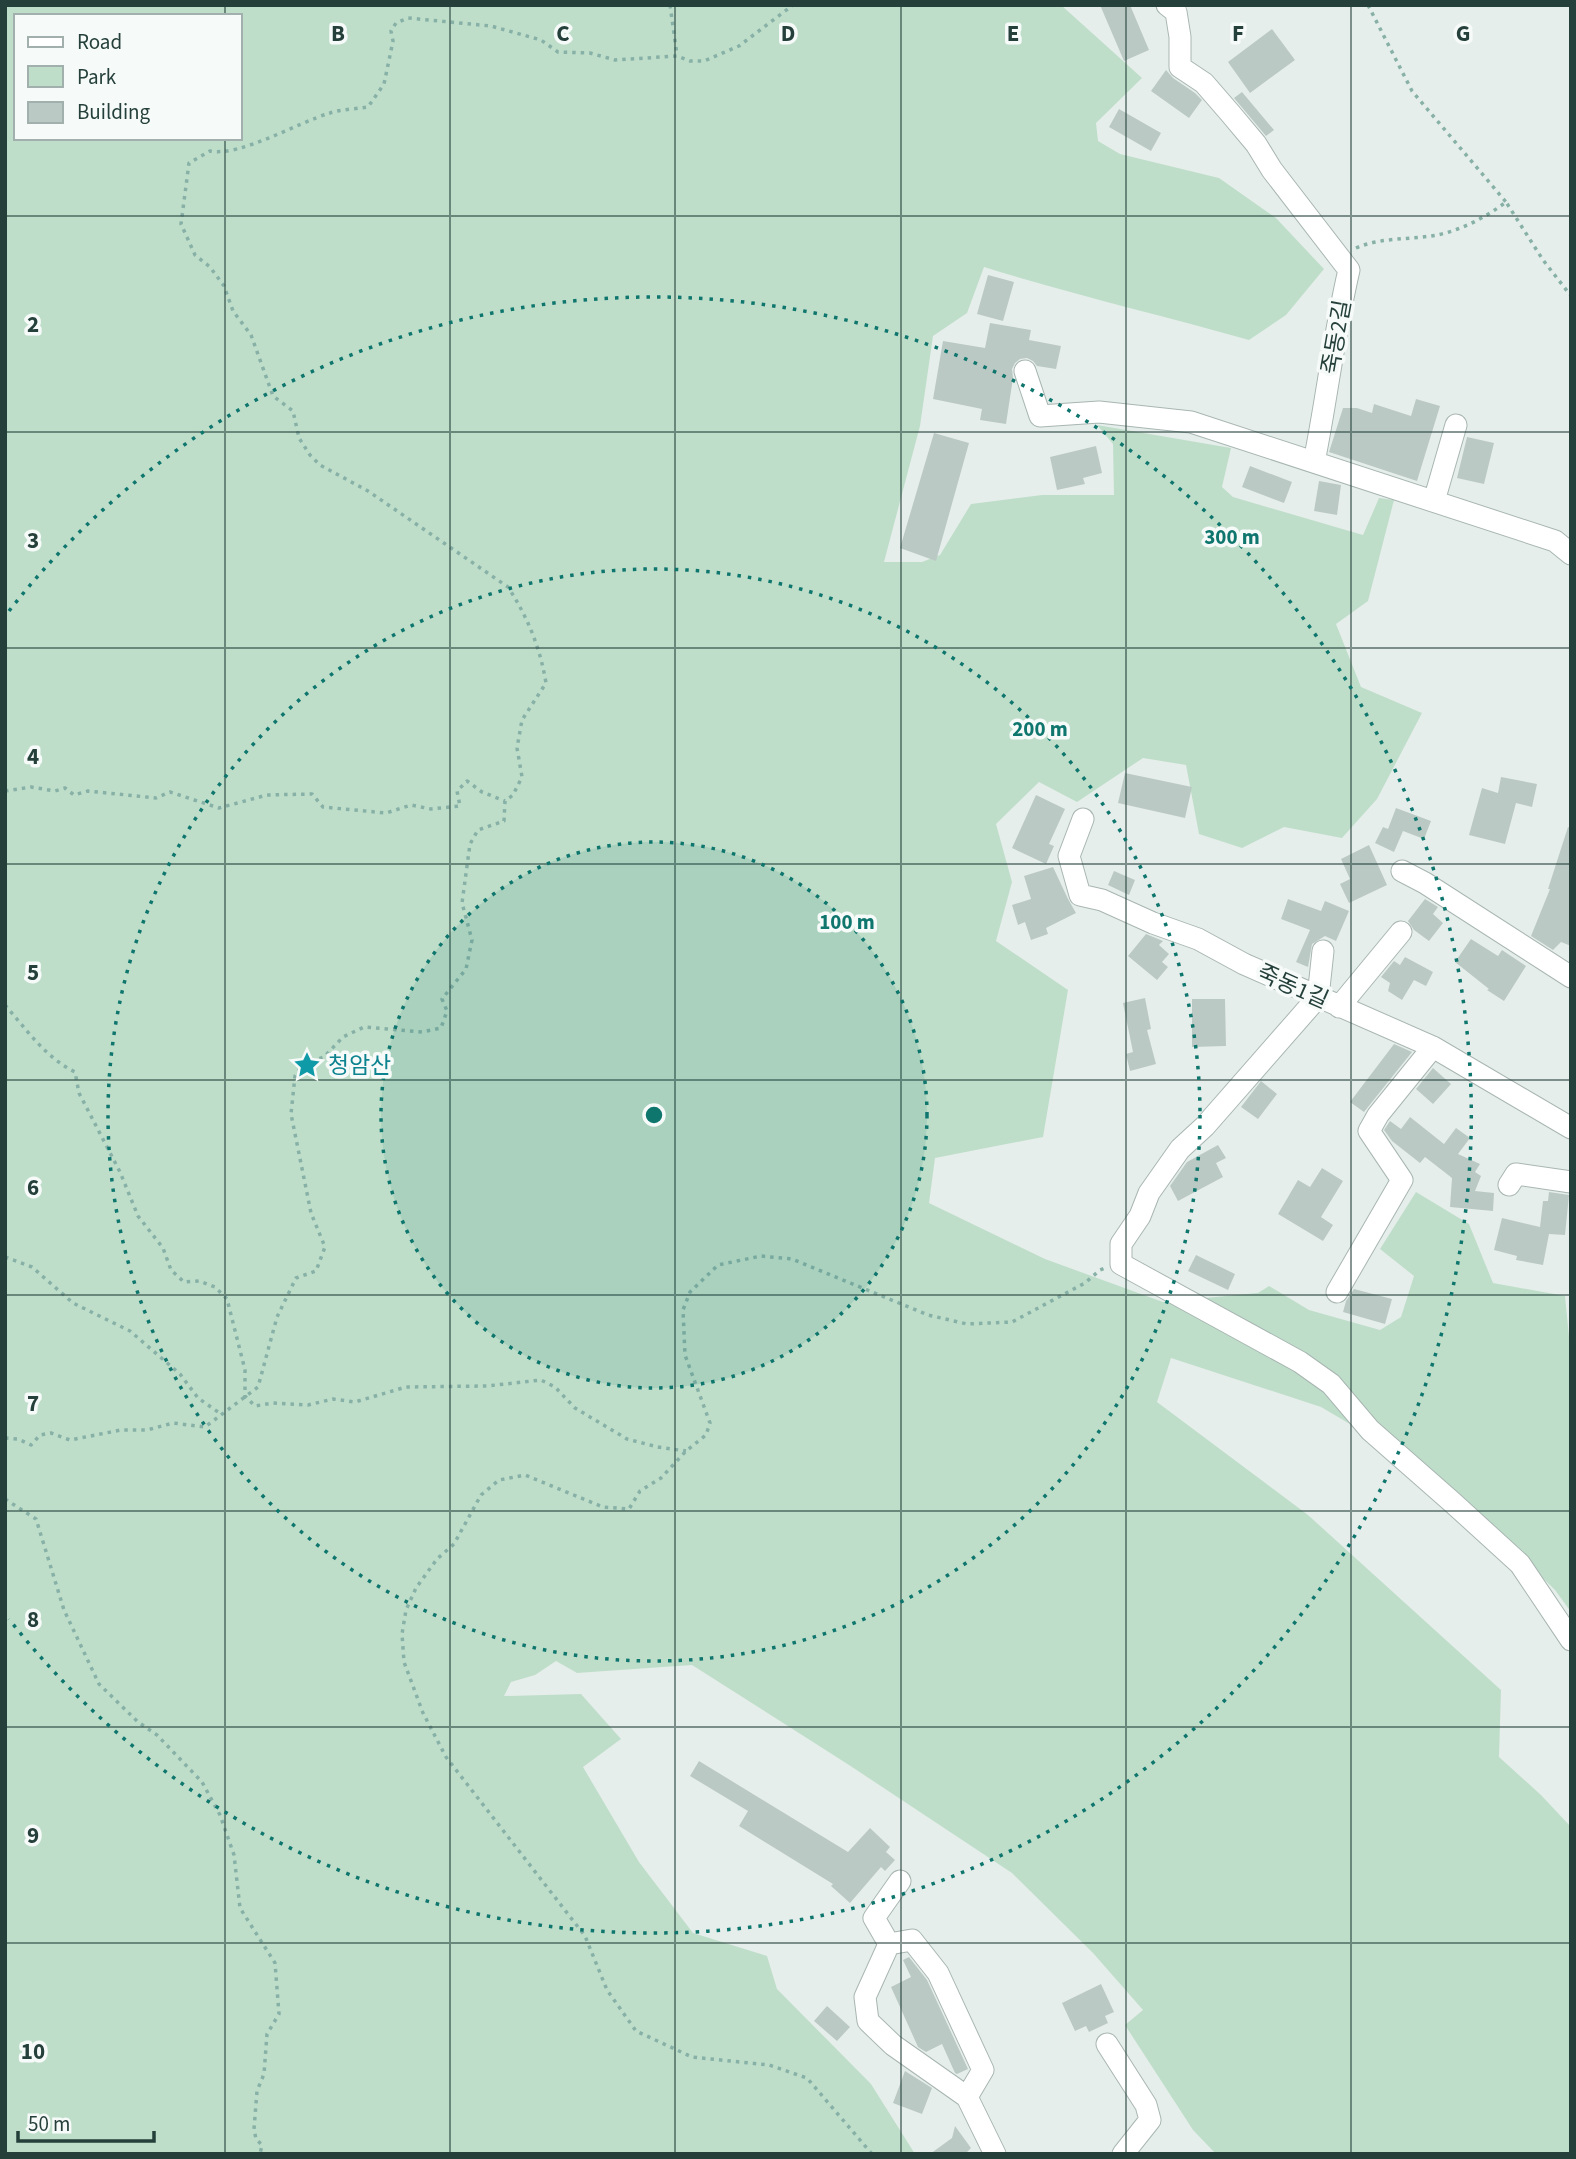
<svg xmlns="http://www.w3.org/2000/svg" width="1576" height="2159" font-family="'Source Sans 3','Noto Sans KR',sans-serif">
<rect width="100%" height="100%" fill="#e6eeeb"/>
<path fill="#bfdeca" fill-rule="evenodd" d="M5,5h1056l81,73 -46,45 2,18 22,13 99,24 57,40 48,51 -38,46 -37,25c-88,-25 -178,-46 -265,-73l-17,46 -34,23 -13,90 -36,136h38l18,-7 31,-51 71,-9h72l-1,-51 -16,-19 134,23 -9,39 11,10 130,38 16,-37 15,2 -26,101 -32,23 25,63 61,26 -45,86 -35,39 -58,-11 -42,21 -43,-14 -13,-69 -43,-7 -66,44 -38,-20 -43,42 16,58 -16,59 72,49 -25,147 -108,21 -6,45 116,56 118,43 95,-9 11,-7 40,24 71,20 21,-13 13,-41 -34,-27 36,-57 53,32 24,59 72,13 6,61v255l-16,-22 -91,-90 -58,-43 -85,-50 -150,-49 -14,44 151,113 193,175 -2,67 42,38 30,32v327h-355l-23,-24 -68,-105 18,-15 -50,-57 -81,-80 -163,-108 -157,-100 -115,8 -21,-12 -21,14 -24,7 -7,14 77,-2 40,45 -38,28 56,95 54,71 74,23 10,33 94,95 44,70h-910zM16,16h224v122h-224z"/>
<path fill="#bbc9c4" d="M1100,5h30l19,45 -25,11z
M1272,29l23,31 -45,33 -22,-31z
M1166,70l7,8 22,15 7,7 -13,18 -38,-27z
M1242,92l32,38 -8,6 -32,-38z
M1119,109l42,24 -10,18 -42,-24z
M988,275l26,7 -11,39 -26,-7z
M990,323l41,7 -2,10 32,6 -5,23 -19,-3 -4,-5 -6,-3 -7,1 -5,4 -3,6 1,9 -7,46 -26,-4 2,-11 -49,-10 10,-58 42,7z
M1416,399l24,7 -23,75 -88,-29 14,-44h14l15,5 2,-9 37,12z
M934,433l35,10 -33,118 -36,-13z
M1467,437l27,6 -10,41 -27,-6z
M1096,446l6,27 -19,5 2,6 -28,6 -7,-33z
M1250,466l42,16 -8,21 -42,-16z
M1319,481l22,4 -4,30 -23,-4z
M1125,773l67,14 -7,31 -67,-15z
M1501,777l36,7 -5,23 -16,-4 -11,41 -36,-9 13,-47 16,5z
M1036,795l29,14 -16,35 5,2 -8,18 -34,-16z
M1396,808l35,13 -7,18 -21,-8 -9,21 -19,-9 8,-16 5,2z
M1568,827l3,1v118l-10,-4 -8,8 -22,-14 19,-47h-2z
M1369,845l18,40 -38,18 -9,-19 10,-5 -9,-20z
M1053,867l15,32 8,14 -30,15 2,6 -17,6 -6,-18 -7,3 -6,-20 19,-6 -7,-23z
M1114,871l21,9 -6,15 -21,-10z
M1288,899l33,12 4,-10 24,10 -13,30 -11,-5 -13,8 -4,23 -12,-5 14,-32 -29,-11z
M1425,899l13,8 -5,7 10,9 -14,18 -15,-11 -6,-9z
M1146,934l17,7 -4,4 10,9 -7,8 6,5 -11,13 -29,-24z
M1471,939l27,17 4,-6 24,16 -22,35 -17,-11 2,-1 -34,-27z
M1405,957l28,15 -7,14 -12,-6 -12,20 -14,-9 2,-8 -9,-6 13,-16 6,4z
M1145,998l6,31 -4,1 9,34 -26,7 -4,-17 7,-2 -10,-49z
M1192,999h33l1,47 -34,1z
M1394,1044l18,8 -48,60 -14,-10z
M1433,1068l18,16 -18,20 -17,-15z
M1261,1081l16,13 -19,25 -17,-12z
M1410,1117l34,27 12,-16 14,10 -12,16 22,10 -5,8 6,4 -6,15 19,2 -1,18 -43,-4 2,-29 -27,-21 -5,6 -28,-22 -8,-11 6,-9 11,8z
M1218,1145l8,13 -10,5 7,14 -45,24 -8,-15 17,-24z
M1322,1168l21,13 -22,36 12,8 -10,16 -45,-27 20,-34 12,7z
M1549,1192l20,3 -4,40 -16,-1 -6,31 -27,-5 1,-4 -23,-6 8,-32 38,9 3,-26h5z
M1196,1255l39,19 -7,16 -40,-19z
M1354,1289l38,10 -7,25 -42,-12 3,-11z
M699,1761l149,91 22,-24 20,19 -4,5 9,8 -10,11 -4,-4 -31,36 -19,-17 2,-2 -94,-58 9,-15 -58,-35z
M909,1957l18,23 41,89 -11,5 -2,-1 -13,-29 -16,8 -8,-5 -27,-60 20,-10 -8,-17z
M1101,1984l13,28 -9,4 3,7 -19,9 -3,-6 -11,5 -13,-28z
M827,2006l23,21 -13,14 -23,-20z
M905,2071l27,17 -10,26 -29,-11z
M955,2126l16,22 -6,6h-35l22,-16z"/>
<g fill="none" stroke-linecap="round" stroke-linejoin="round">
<defs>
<path id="minor" d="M1167,5l9,7 4,25v30l24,16 26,30 26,31 16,26 77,100c-15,63 -22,128 -35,192
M1025,371l15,45 59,-4 92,10 364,119 16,13
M1434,501l22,-76
M1083,819l-14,37 11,39 22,5 51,23 45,16 46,25 189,83 138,81
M1402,871l23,12 146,94
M1323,951l-5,46 -113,129 -25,23 -31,44 -9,23 -19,28v20l179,98 31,22 39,46 82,72 68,62 51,76
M1339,1007l62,-75
M1509,1185l7,-11 55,8
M1337,1292l65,-112 -33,-49 9,-16 55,-68
M900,1881l-26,37 15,26 -24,53 3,24 25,24 74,52
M889,1944l23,-4 26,33 45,97 -16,27 28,57
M1107,2044l39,61 4,15 -27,34"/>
</defs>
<use href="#minor" stroke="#a8b6b2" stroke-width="23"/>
<path stroke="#87b1a6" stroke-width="3.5" stroke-dasharray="3.5 5" stroke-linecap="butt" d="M670,5l7,50
M1368,5l44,86 94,111
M1356,248c25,-11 54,-8 81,-13 25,-5 49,-18 69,-33l37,58 28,36
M5,791l26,-4 24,4 10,-3 9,7 14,-4 68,7 14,-6 49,16 48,-13 45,-1 11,13 63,6 25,-8 20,4 29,-3 -3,-15 10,-10 15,11 23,9
M5,1005c21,24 41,53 70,67l4,21 41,79 18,44 25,32 8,22 13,12 15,-1 16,6 12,12 18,71v26l10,10 18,-3 35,2 25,-6 22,3 51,-15 81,-1 54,-6 14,7 20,21 52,31 31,8 28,4
M5,1257l27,10 41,36 57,28 50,43 18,24 23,16
M5,1438l13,1 13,6 9,-10 11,-2 19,7 51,-10h26l26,-7 32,4 53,-40 19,-70 19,-39 20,-7 9,-24 -14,-34 -20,-99 4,-38 8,-12 21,-7 19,-20 21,-10 58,5 19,-4 6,-17 -5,-12 24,-30 6,-29 -10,-37 8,-59 8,-14 26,-9 1,-20 8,-6 9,-18 -5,-29 5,-28 24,-37c-6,-36 -18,-65 -38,-96l-140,-96 -48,-26 -10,-10 -11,-17 -6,-27 -20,-15 -22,-61 -18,-24 -9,-25 -14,-19 -15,-12 -14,-31 8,-61 21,-12c30,6 89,-29 120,-38 12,-4 26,-4 38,-6l16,-23 9,-43 -2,-10 5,-8 12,-5 83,8 50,14 17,12 32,1 25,7 62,-4 13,5h14l35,-15 54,-41
M5,1499l31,20 28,91 35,74 39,38 19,13 45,47 18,33 14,40 6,53 35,55 4,51 -12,20 -3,40 -7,17 -3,38 2,10 6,6 -2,9
M872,2154l-65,-76 -38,-13 -77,-8 -56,-26 -29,-41 -22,-54 -139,-179 -23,-44 -19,-51 -2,-28 4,-24 10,-22 21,-29 17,-15 27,-49 18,-15 26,-5 78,32 26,2 11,-18 21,-13 25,-27 20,-16 4,-12 -25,-68 -2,-45 7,-18 28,-27 43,-9 31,3 136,56 39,9 45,-2 73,-39 15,-13 5,-2"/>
<use href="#minor" stroke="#fff" stroke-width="21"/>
</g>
<path fill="none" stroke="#25403a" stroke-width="2" stroke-opacity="0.55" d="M225,5v11M450,5v2149M675,5v2149M901,5v2149M1126,5v2149M1351,5v2149M225,138v2016M5,216h1566M5,432h1566M5,648h1566M5,864h1566M5,1080h1566M5,1295h1566M5,1511h1566M5,1727h1566M5,1943h1566"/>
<circle cx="654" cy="1115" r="273" fill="#0f766e" fill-opacity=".12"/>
<g fill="none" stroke="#0f766e" stroke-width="3.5" stroke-dasharray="3.5 7">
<circle cx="654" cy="1115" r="273"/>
<circle cx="654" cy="1115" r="546"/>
<path d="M9 611A818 818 0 1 1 9 1619"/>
</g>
<defs>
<symbol id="sight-bare" viewBox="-9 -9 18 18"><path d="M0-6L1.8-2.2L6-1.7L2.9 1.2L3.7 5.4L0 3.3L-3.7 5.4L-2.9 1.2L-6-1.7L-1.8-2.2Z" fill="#0f9aa8" stroke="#f6faf9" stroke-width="2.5" paint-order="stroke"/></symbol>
</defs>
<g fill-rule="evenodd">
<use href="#sight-bare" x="288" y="1046" width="38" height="38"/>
</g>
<g text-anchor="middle" stroke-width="7" stroke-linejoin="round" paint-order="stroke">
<g font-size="23" fill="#25403a" stroke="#f6faf9">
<text transform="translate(1336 337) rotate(-80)" y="8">죽동2길</text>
<text transform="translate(1293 986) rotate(24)" y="8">죽동1길</text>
</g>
<g font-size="23" fill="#0d838f" stroke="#f6faf9" text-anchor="start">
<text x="328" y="1073">청암산</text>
</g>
</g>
<g font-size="23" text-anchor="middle" font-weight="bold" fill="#25403a" stroke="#f6faf9" stroke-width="7" stroke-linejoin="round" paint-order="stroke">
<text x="338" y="41">B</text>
<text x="563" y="41">C</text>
<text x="788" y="41">D</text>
<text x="1013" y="41">E</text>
<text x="1238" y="41">F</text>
<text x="1463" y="41">G</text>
<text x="33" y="332">2</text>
<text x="33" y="548">3</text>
<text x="33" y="764">4</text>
<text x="33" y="980">5</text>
<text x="33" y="1195">6</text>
<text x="33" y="1411">7</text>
<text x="33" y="1627">8</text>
<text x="33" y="1843">9</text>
<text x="33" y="2059">10</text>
</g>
<circle cx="654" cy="1115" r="10" fill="#0f766e" stroke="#f6faf9" stroke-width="3.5"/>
<g font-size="21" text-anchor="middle" font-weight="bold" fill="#0f766e" stroke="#f6faf9" stroke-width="7" stroke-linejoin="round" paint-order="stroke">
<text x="1232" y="544">300 m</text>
<text x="1040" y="736">200 m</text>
<text x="847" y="929">100 m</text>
</g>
<rect width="1576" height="2159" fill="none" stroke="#25403a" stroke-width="14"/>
<rect x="14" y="14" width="228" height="126" fill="#f6faf9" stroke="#a2b0ad" stroke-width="2"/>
<rect x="28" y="37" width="35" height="10" fill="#ffffff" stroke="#a2b0ad" stroke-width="2"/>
<text x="77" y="49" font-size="21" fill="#25403a">Road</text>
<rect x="28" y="66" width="35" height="21" fill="#bfdeca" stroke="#a2b0ad" stroke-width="2"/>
<text x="77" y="84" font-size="21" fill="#25403a">Park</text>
<rect x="28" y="102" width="35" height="21" fill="#bbc9c4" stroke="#a2b0ad" stroke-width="2"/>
<text x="77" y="119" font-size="21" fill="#25403a">Building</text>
<path d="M18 2131v10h136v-10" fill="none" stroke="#25403a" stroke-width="3.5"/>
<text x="28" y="2131" font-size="21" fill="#25403a" stroke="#f6faf9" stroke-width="5" paint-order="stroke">50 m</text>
</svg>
